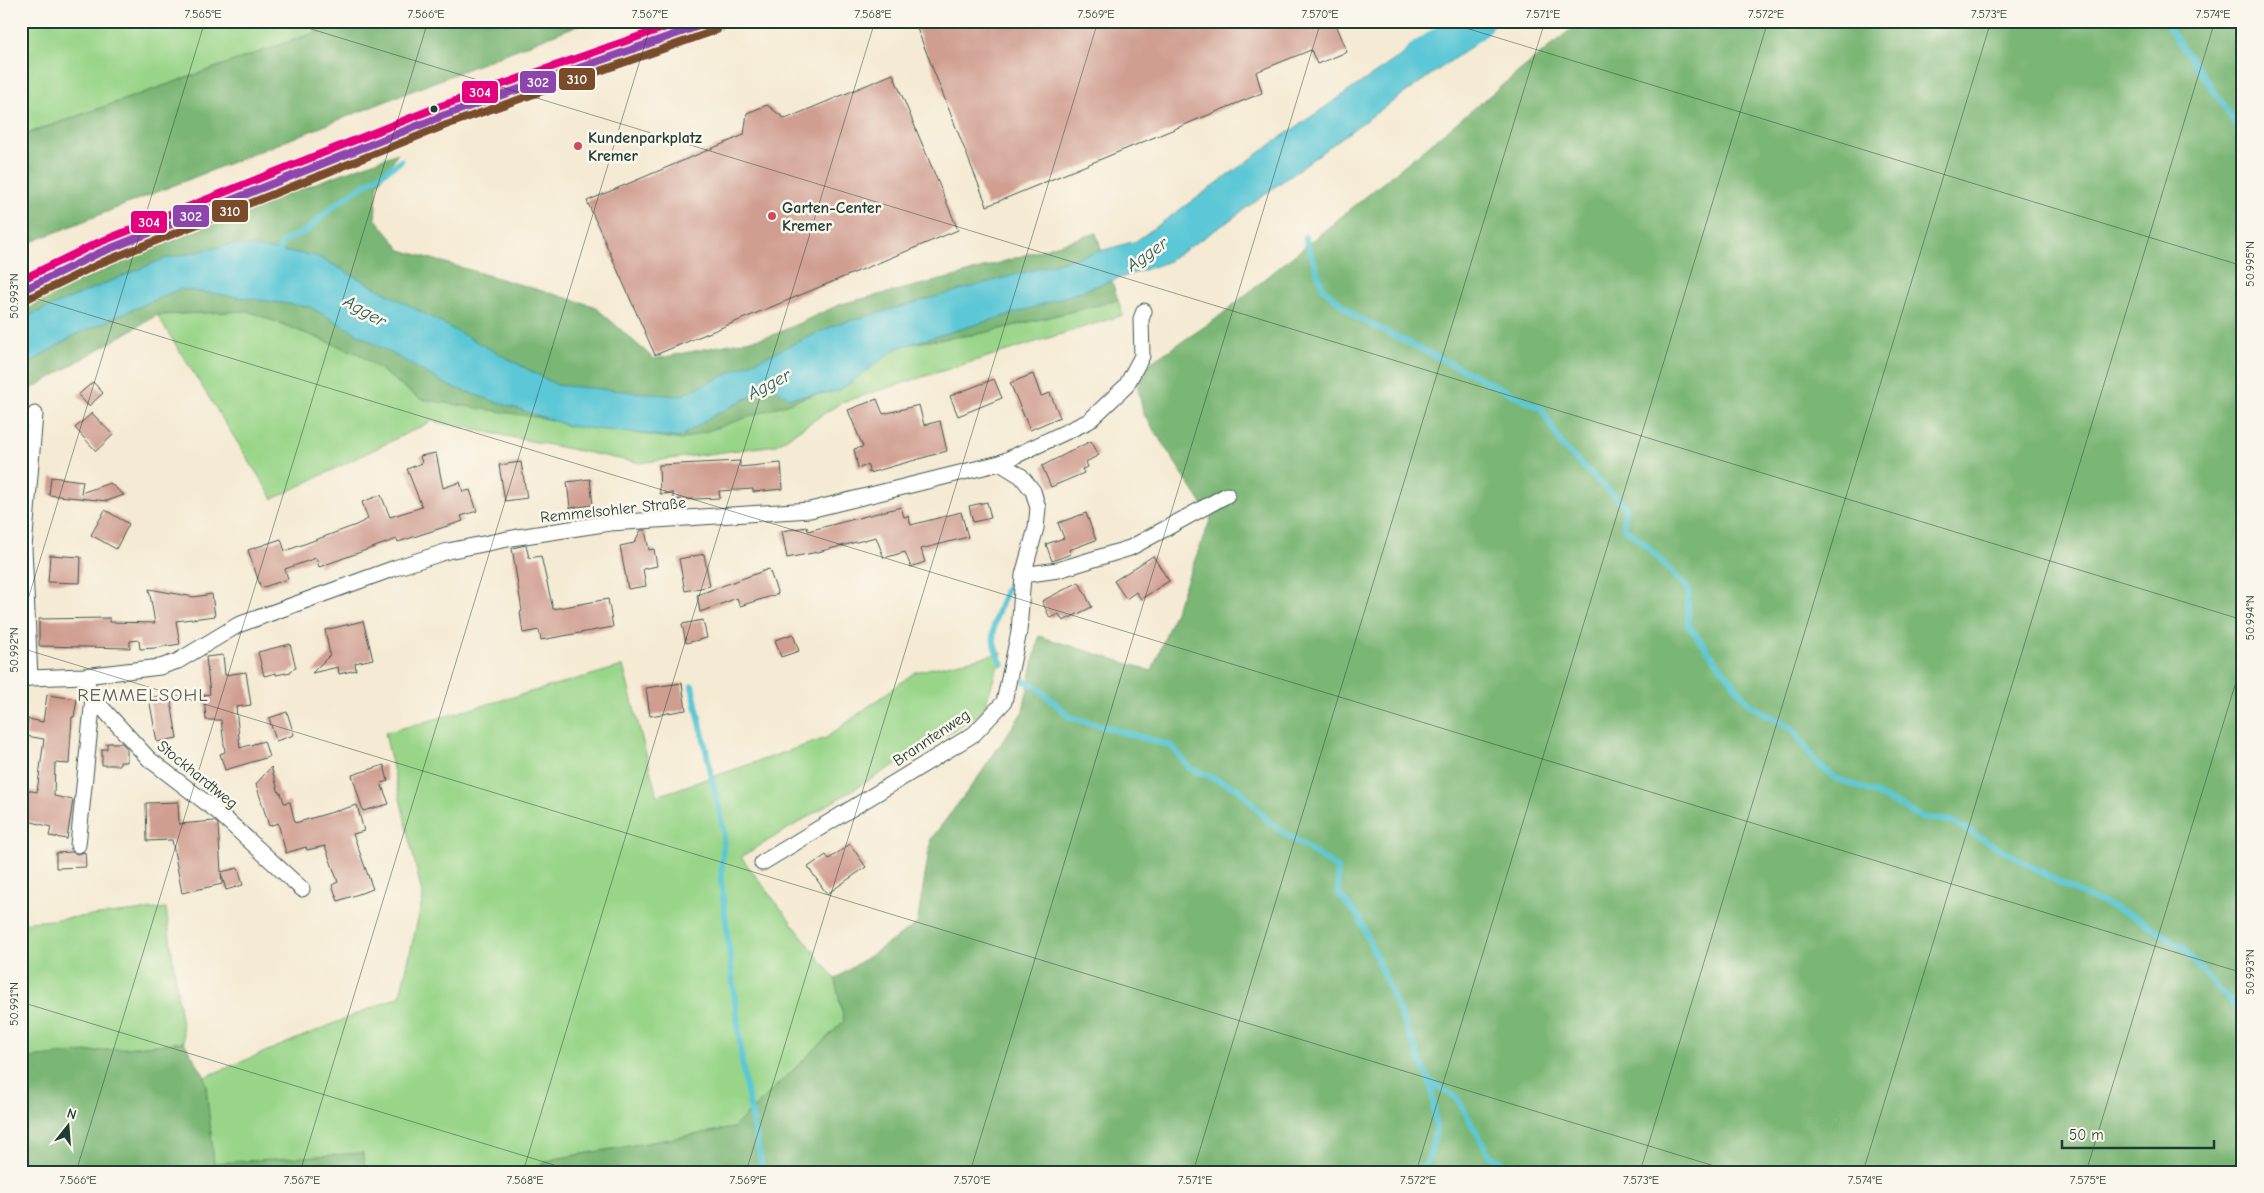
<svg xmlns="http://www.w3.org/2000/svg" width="2264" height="1193" font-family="'Comic Neue',sans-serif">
<rect width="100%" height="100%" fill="#fbf7ec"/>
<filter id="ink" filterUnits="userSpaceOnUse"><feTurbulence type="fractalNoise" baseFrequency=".02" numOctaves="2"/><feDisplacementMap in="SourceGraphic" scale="10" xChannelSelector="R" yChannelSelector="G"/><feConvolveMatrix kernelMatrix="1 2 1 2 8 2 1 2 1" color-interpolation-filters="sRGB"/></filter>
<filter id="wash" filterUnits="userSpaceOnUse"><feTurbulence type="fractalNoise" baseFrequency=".0096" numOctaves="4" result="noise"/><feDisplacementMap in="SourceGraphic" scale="20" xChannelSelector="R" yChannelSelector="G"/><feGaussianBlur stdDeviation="1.12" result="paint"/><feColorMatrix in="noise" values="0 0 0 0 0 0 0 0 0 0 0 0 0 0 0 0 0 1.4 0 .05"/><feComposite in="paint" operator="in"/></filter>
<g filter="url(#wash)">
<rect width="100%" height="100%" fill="#f5ead3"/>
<path fill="#99d589" stroke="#5c895e" d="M21,21h327l-325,114 -2,-2z
M1118,300l5,15 -281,87 -66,43 -137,18 -207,-42 -159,78 -116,-184 91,-4 111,43 62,45 473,-53 90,-13z
M1002,653l-19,59 -242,145 94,122 9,42 -111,107 -179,31 -29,13h-159l-3,-19 -149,11 -9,-87 195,-81 23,-98 -38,-165 238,-67 34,130 169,-58 89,-66z
M166,908l18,134 -163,17v-136z"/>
<path fill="#7ab675" stroke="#4c7a54" d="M348,21h240l-567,225v-113l3,2z
M1581,21h662v1151h-1718l29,-13 179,-31 111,-107 -9,-42 82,-55 14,-85 48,-63 44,-65 16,-75 113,35 59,-153 -68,-105 -8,-40 81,-54z
M398,153l-20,31 -3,34 26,32 193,56 60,53 117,-23 70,-32 116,-28 139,-43 22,67 -134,33 -90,13 -67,44 -146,50 -261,-41 -61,-45 -111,-43 -91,4 -136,80v-89l227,-98z
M184,1042l21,35 9,86 149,-10 3,19h-345v-113z"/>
<path fill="#5cc7d6" stroke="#3e8285" d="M1449,23l26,21 -123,86 -122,90 -63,42 -138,47 -132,39 -58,43 -50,7 -18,-12 -58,30 -34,22 -110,-12 -120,-40 -139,-79 -130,-18 -105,46 -54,33v-49l142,-60 70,-15 84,12 240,129 122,11 156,-71 301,-84 151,-108z"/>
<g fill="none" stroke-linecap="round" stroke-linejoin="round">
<path stroke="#5cc7d6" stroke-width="6" d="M2164,21l57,80 22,35
M1305,237l18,51 33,29 185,91 22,39 62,59 -1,22 21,16 43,45v36l63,81 41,22 24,34 19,16 38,14 48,25 30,4 126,71 61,26 42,28 63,69
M278,258l4,-16 24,-11 30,-27 65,-43
M1002,664c-17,-29 -6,-49 6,-78
M1024,681l13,6 33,30 102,29 17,22 50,21 31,34 67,45 2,27 20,22 73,171 4,41 -6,26 -8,17
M692,686l32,146 -3,47 23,198 19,95
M1429,1080l28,18 33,58 15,8 8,8"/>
<path stroke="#5cc7d6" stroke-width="36" d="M1420,60l56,-39"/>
</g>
<g id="blocks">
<path fill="#d09e91" d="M914,21h421l12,31 -30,12 -6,-14 -55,22 6,21 -275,113z
M893,74l65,156 -303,125 -68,-154 157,-66 3,-22 20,-8 18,14z
M1033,374l8,22 9,-3 10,24 -30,13 -20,-47z
M994,379l8,19 -44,18 -8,-20z
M93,382l10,11 -14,13 -11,-11z
M877,399l6,15 36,-9 5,20 16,-4 7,30 -78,22 -1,-8 -10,3 -4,-19 9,-2 -15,-37z
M92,413l21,22 -17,16 -21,-23z
M1091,441l8,14 -13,7 2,5 -6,2 2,4 -33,14 -9,-21z
M436,453l7,35 17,-6 3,10 7,-2 7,21 -16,5 2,5 -65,21 -1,-3 -78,28 -3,-9 -31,11 3,10 -27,9 -13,-38 33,-11 4,12 71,-26 12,-6 -6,-17 19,-7 9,22 32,-10 -15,-38 15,-6 -2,-7z
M740,461v6l41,-4 2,26 -30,3v-3l-34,2 1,7 -47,2v-7l-13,1 -1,-29z
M521,462l6,36 -22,3 -6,-36z
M51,477l32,4 -2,12 29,-10 14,12 -17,6 -58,-6z
M590,479l3,26 -23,3 -3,-26z
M987,502l4,16 -18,4 -4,-16z
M901,507l3,10 4,-1 3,9 50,-13 7,25 -47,12 4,13 -14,5 -6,-15 -21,6 -8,-21 -58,15 -31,6 -5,-27 25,-4 1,4z
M105,510l24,14 -13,25 -25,-14z
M1086,513l10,27 -27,10 2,4 -19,7 -6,-17 18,-6 -6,-15z
M641,530h4l4,20 5,-1 3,17 -14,3 3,17 -18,3 -8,-43 14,-3z
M526,545l3,13 12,-2 12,53 55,-10 5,28 -72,13 -2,-10 -16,3 -3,-21 2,-1 -10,-63z
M704,554l6,32 -25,5 -6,-32z
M50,555l31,2 -1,26 -32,-1z
M1153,556l16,25 -28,18 -5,-7 -10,7 -12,-18z
M769,569l9,25 -38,12 -3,-8 -37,14 -3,-17z
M1079,582l13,25 -29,14 -4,-7 -9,4 -8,-17z
M149,589l45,8 18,-3 3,22 -39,5 4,23 -25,4 -15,1 -1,-9 -9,1v7l-91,-2v-27l71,-1v4l45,1z
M703,620l4,18 -21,5 -4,-19z
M363,621l10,38 -18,4 1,7 -17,4 -1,-7 -26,6 18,-18 -5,-25z
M793,634l6,17 -18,6 -6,-17z
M290,644l6,24 -5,2v2l-15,3v-2l-12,3 -6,-24z
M223,655l2,20 21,-3 5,33 -15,2 4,41 24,-7 5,16 -44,13 -5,-16 5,-2 -4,-32h-15l-2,-25 6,-1 -4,-37z
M682,683l4,27 -36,6 -4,-28z
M47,695l30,4 -3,18h-2l-3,47 -14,-1 -1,33 19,4 -6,39 -18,-3 2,-9 -30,-8v-30l16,3 7,-53 -18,-3 2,-17 15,3z
M170,695l7,43 -20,4 -8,-44z
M287,712l7,23 -18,6 -7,-23z
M107,743h15l5,6v13h-7v3h-18v-16h5z
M384,765l4,16 -7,2 8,21 -26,7 -11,-36z
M271,767l8,26h2l3,10 6,-1 5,21 62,-18 7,26 -11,3 20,55 -35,12 -6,-16 6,-3 -13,-36 -18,4 -1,-3 -20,6 -8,-30 -9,3 -13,-42z
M178,802l1,22 35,-3 4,3 3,48 17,-4 5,17 -17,5 -5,-17 1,11 -40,9 -10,-53 -25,1 -1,-38z
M850,844l16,23 -39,27 -19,-27 18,-12 3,4z
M72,852l6,2 7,-2 1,15 -30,1v-15z"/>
</g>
</g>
<g filter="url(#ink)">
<use href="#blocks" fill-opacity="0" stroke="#3f574c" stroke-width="1"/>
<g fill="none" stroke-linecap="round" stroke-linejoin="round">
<defs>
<path id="street" d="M1023,575l35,-5 72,-22 97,-53
M84,676l9,22 56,61 69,53 84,77
M30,678l-6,-130 11,-134
M21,680l9,-2 54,-2 76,-9 18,-6 60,-36 157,-57 53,-17 70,-14 92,-14 200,-13 190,-47 89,-42 37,-35 16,-30 -1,-37 3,-8
M78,845l15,-147
M762,863l212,-129 30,-32 15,-70 4,-57 13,-47 2,-20 -5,-17 -12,-15 -21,-13"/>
<path id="primary" d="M21,291l78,-38 343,-137 272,-95"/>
</defs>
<use href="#street" stroke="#3f574c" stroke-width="17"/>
<use href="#primary" stroke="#3f574c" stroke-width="27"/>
<use href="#street" stroke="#fff" stroke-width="15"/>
<use href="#primary" stroke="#fff" stroke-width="25"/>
<defs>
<path id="bus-1" d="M21,291l78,-38 343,-137 271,-95"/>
<path id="bus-2" d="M25,300l78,-38 343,-137 271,-95"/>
<path id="bus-3" d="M21,280l74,-36 343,-137 245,-86"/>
</defs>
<use href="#bus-1" stroke="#fbf7ec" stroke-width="11"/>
<use href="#bus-2" stroke="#fbf7ec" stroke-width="11"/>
<use href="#bus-3" stroke="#fbf7ec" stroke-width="11"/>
<use href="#bus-1" stroke="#8e44ad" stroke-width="8"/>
<use href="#bus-2" stroke="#7a4b2a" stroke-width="8"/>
<use href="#bus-3" stroke="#e5007d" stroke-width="8"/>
</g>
</g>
<path fill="none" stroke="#1f3d34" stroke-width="1" stroke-opacity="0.45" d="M285,21l1958,599M1443,21l800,245M21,294l2222,679M21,622l184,-601M21,648l1713,524M21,1002l556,170M76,1172l352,-1151M300,1172l352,-1151M523,1172l352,-1151M746,1172l352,-1151M970,1172l351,-1151M1193,1172l352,-1151M1416,1172l352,-1151M1640,1172l351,-1151M1863,1172l352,-1151M2086,1172l157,-513"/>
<circle fill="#1f3d34" stroke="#fbf7ec" stroke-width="2" cx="434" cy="109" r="4.5"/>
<g fill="#d1495b" stroke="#fbf7ec" stroke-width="2">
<circle cx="578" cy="146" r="5"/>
<circle cx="772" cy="216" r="5"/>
</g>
<g text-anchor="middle" stroke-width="5" stroke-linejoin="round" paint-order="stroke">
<g font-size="16" font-weight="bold" fill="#1f3d34" stroke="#fbf7ec" text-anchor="start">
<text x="588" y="143">Kundenparkplatz<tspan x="588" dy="18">Kremer</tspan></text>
<text x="782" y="213">Garten-Center<tspan x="782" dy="18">Kremer</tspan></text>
</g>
<g font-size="16" fill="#1f3d34" stroke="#fbf7ec">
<text transform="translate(613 509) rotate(-6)" y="6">Remmelsohler Straße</text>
<text transform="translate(931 737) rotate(-34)" y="6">Branntenweg</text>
<text transform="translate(198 774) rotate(39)" y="6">Stockhardtweg</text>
</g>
<g font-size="18" font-style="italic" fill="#2e605c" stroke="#fbf7ec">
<text transform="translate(1147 254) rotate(-35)" y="6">Agger</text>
<text transform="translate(365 311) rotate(30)" y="6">Agger</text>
<text transform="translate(769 384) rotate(-27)" y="6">Agger</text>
</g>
<g font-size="19" letter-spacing="1" fill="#5d5f55" stroke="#fbf7ec">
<text x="143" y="701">REMMELSOHL</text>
</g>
</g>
<g stroke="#fbf7ec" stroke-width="2">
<rect x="558" y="67" width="38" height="24" rx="5" fill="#7a4b2a"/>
<rect x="519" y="70" width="38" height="24" rx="5" fill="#8e44ad"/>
<rect x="461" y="80" width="38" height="24" rx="5" fill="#e5007d"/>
<rect x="211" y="199" width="38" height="24" rx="5" fill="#7a4b2a"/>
<rect x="172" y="204" width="38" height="24" rx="5" fill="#8e44ad"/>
<rect x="130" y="210" width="38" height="24" rx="5" fill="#e5007d"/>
</g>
<g font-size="14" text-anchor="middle" font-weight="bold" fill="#fff">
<text x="577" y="84">310</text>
<text x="538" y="87">302</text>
<text x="480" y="97">304</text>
<text x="230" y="216">310</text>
<text x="191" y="221">302</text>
<text x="149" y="227">304</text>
</g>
<rect width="2264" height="1193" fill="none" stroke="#fbf7ec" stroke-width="55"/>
<g transform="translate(68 1126) rotate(17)" stroke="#fbf7ec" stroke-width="4" paint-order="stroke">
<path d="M0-4L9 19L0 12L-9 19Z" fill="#1f3d34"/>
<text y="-8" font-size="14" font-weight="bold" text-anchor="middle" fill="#1f3d34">N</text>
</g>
<path d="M2062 1140v8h152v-8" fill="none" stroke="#1f3d34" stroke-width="2.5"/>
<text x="2069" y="1140" font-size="15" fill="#1f3d34" stroke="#fbf7ec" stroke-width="4" paint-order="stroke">50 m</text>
<rect x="28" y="28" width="2208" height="1138" fill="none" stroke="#1f3d34" stroke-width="2"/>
<g font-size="12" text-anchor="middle" fill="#1f3d34">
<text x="203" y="18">7.565°E</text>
<text x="426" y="18">7.566°E</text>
<text x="650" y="18">7.567°E</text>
<text x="873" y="18">7.568°E</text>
<text x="1096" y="18">7.569°E</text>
<text x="1320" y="18">7.570°E</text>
<text x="1543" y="18">7.571°E</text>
<text x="1766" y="18">7.572°E</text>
<text x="1989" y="18">7.573°E</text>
<text x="2213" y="18">7.574°E</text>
<text transform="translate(2250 264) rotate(-90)" y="4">50.995°N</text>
<text transform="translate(14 296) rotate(-90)" y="4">50.993°N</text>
<text transform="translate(2250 618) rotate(-90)" y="4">50.994°N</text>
<text transform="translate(14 650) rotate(-90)" y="4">50.992°N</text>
<text transform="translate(2250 972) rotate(-90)" y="4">50.993°N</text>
<text transform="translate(14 1004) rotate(-90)" y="4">50.991°N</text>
<text x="78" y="1184">7.566°E</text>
<text x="302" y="1184">7.567°E</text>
<text x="525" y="1184">7.568°E</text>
<text x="748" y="1184">7.569°E</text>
<text x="972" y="1184">7.570°E</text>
<text x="1195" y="1184">7.571°E</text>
<text x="1418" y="1184">7.572°E</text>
<text x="1641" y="1184">7.573°E</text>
<text x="1865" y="1184">7.574°E</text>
<text x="2088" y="1184">7.575°E</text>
</g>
</svg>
